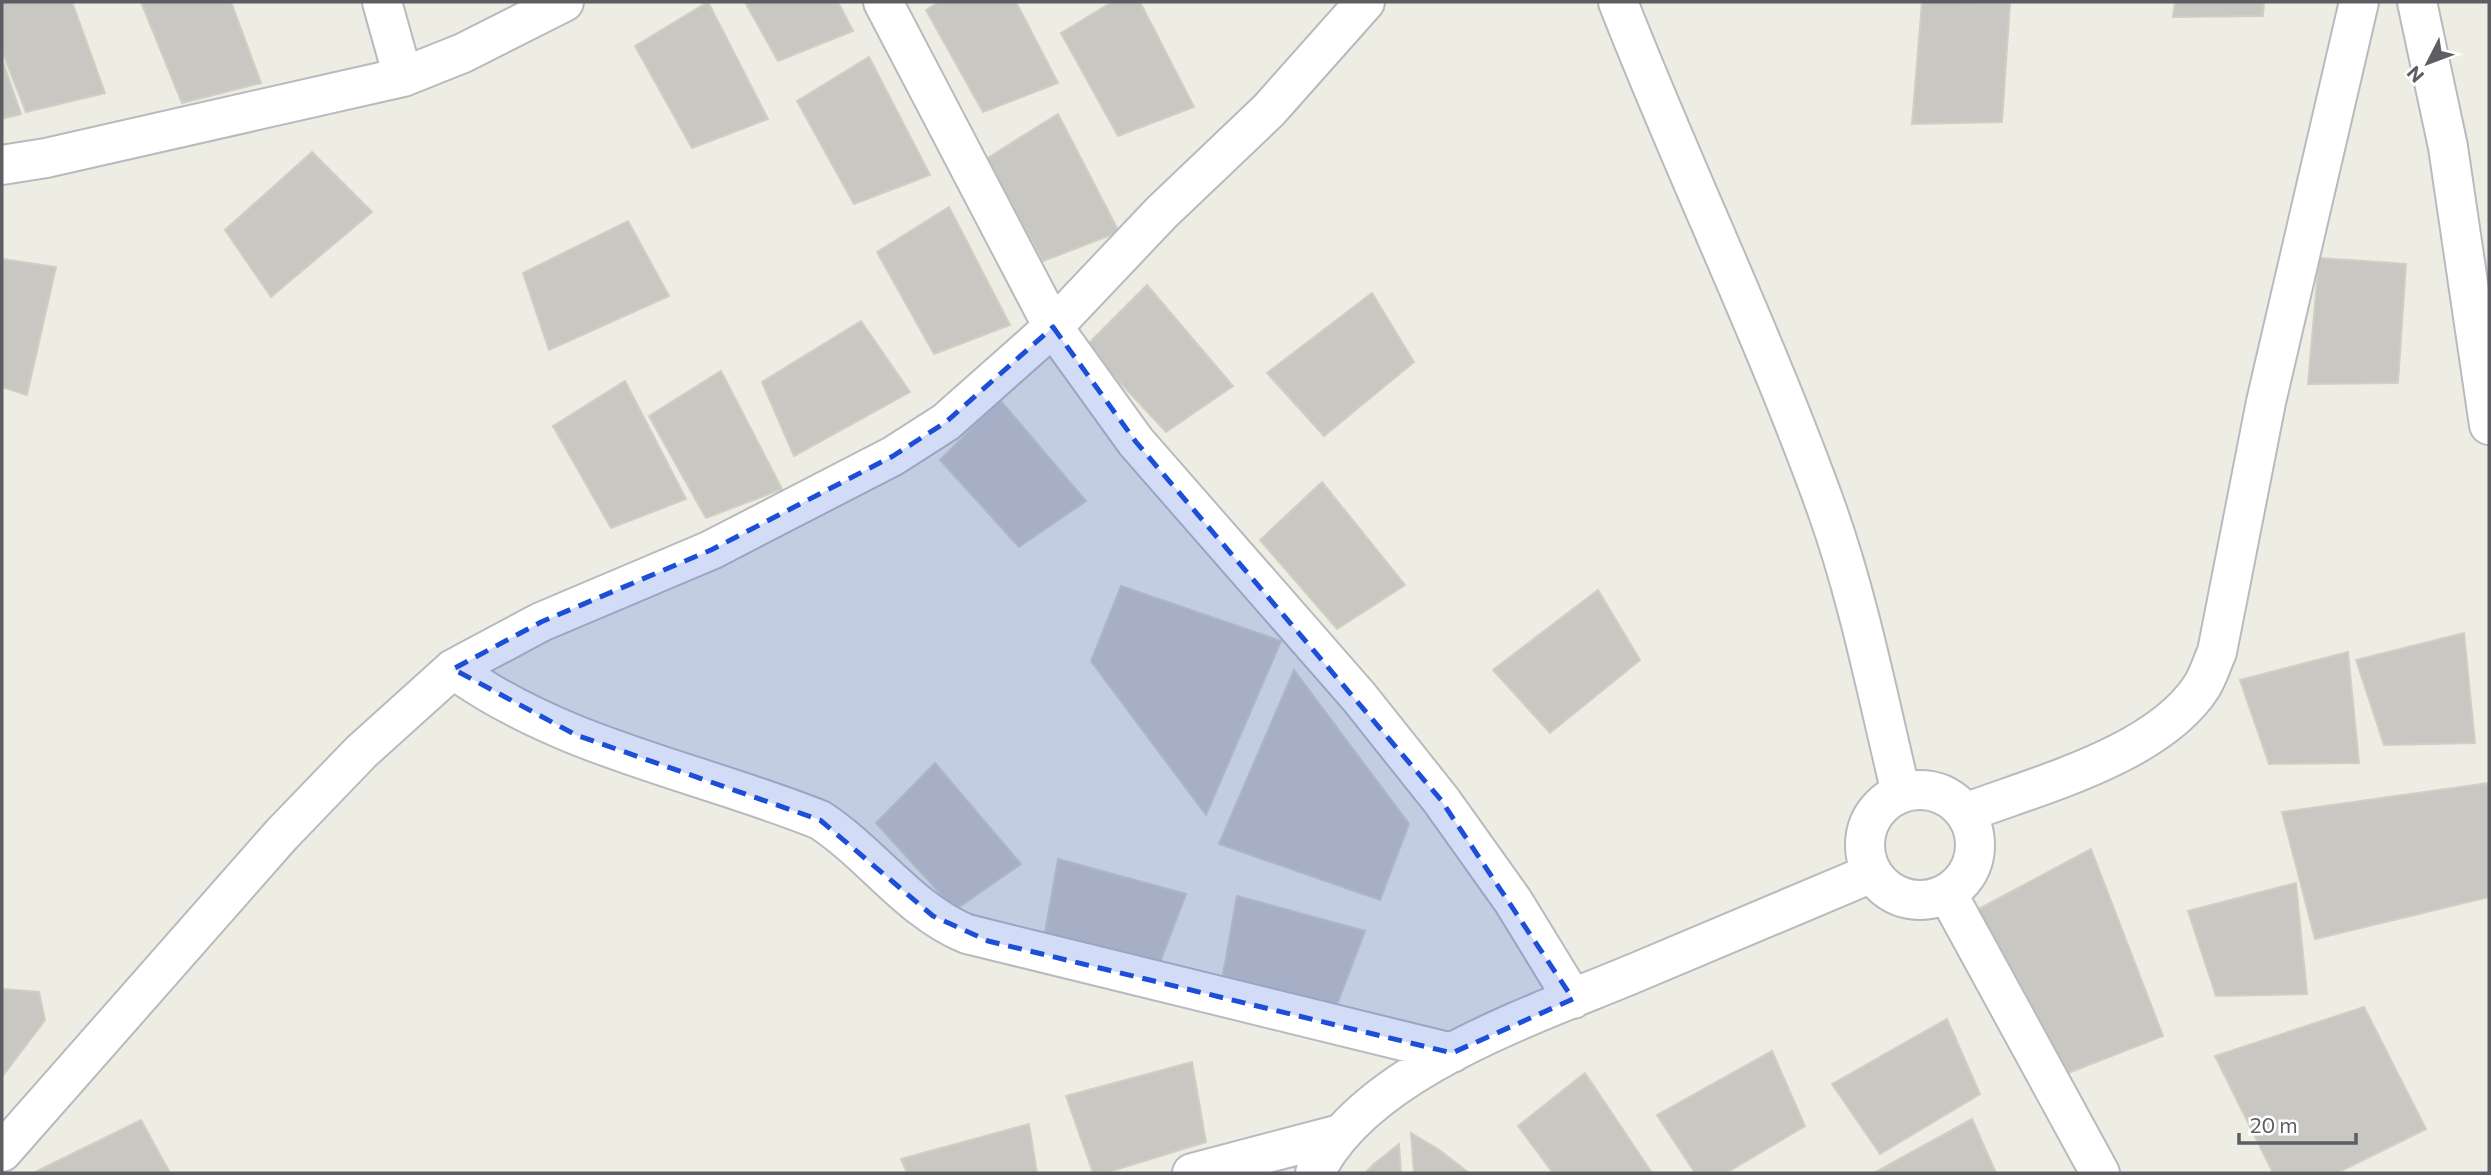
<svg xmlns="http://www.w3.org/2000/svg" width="2491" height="1175" font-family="Commissioner,sans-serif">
<rect width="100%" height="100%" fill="#edede4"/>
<path fill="#c8c7c1" stroke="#d1cfc3" stroke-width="2" d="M2,2h70l33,91 -79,19 -24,-61z
M141,2h90l30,81 -79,20z
M708,2l60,117 -76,29 -57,-102z
M745,2h93l15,29 -75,30z
M939,2h77l42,81 -75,29 -57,-102z
M1112,2h28l54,105 -76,29 -57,-103z
M1922,2l88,1 -8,119 -90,2z
M2175,2h89l-1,14 -90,1z
M869,57l61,118 -76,29 -57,-103z
M2,59l19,55 -19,5z
M1058,114l61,118 -76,29 -57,-102z
M312,152l60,60 -101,85 -46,-67z
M949,207l61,118 -76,29 -57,-102z
M628,221l41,75 -120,54 -26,-77z
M2319,258l87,6 -8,119 -90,1z
M2,259l54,8 -29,128 -25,-8z
M1147,285l86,101 -67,46 -80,-86z
M1372,293l42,69 -90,74 -57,-63z
M861,321l49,71 -116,64 -32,-74z
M721,371l61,118 -76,29 -57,-102z
M625,381l61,118 -75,29 -58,-102z
M1000,400l86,101 -67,46 -79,-87z
M1322,482l83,103 -68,44 -77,-89z
M1121,586l160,55 -75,174 -115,-154z
M1598,590l42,70 -90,73 -57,-63z
M2464,633l11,110 -91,2 -28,-85z
M2348,652l11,111 -90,1 -29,-84z
M1294,670l115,154 -29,76 -161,-56z
M935,763l86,101 -66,46 -79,-87z
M2489,783v114l-174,42 -33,-127z
M2091,849l72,187 -100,39 -86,-165z
M1058,859l128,35 -29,76 -114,-27z
M2296,883l11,111 -91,2 -28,-85z
M1237,896l128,35 -29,76 -114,-27z
M2,989l37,3 6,28 -43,57z
M2364,1007l62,122 -89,44h-64l-58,-117z
M1947,1019l33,75 -100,60 -48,-70z
M1772,1051l33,75 -79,47h-31l-38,-58z
M1192,1062l14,80 -101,31h-12l-27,-77z
M1585,1073l67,100h-99l-35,-47z
M1972,1119l24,54h-122z
M141,1120l29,53h-134l-1,-1z
M1029,1124l8,49h-130l-6,-14z
M1411,1133l27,16 31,24h-55z
M1399,1144l2,29h-36l9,-9z"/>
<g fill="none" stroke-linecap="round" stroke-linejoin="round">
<defs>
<path id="minor" d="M382,2l21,75
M883,2l170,325 83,115 223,255 82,103 72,101 60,98
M1618,2c66,169 146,333 208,505 33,92 52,191 75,286
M2417,2l31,145 41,278
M2,165l44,-7 357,-81 60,-24 101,-51
M453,669c109,79 245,102 367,151 52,34 90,91 147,114l485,119
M1865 845a55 55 0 1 1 110 0a55 55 0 1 1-110 0Z
M1965,813c73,-28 193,-58 237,-127 6,-10 10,-23 15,-34l49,-250 93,-400
M1947,893l153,280
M2,1152l280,-318 80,-83 91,-82 88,-47 170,-72 182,-94 53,-34 107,-95 108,-114 108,-103 96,-108
M1192,1173l148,-39
M1315,1173c50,-103 220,-158 322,-201 78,-33 156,-66 235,-99"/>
</defs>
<use href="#minor" stroke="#b9babf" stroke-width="42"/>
<use href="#minor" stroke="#fff" stroke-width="38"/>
</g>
<path fill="#1d4ed8" fill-opacity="0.2" stroke="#1d4ed8" stroke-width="5" stroke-dasharray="14 9" stroke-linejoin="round" d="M1053,327l83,115 305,358 132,199 -121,54 -464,-112 -55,-25 -113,-96 -244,-85 -123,-66 88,-47 170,-72 182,-94 53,-34z"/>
<rect width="2491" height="1175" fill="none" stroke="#5c5e63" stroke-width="7"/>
<g transform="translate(2428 63) rotate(228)" stroke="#ffffff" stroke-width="5" paint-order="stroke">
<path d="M0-5L12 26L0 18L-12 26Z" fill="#5c5e63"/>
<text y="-10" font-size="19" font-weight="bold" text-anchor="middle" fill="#5c5e63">N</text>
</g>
<path d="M2239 1133v10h117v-10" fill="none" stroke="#5c5e63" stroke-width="3.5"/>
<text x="2250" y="1133" font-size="21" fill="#5c5e63" stroke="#ffffff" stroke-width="5" paint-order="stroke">20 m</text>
</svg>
